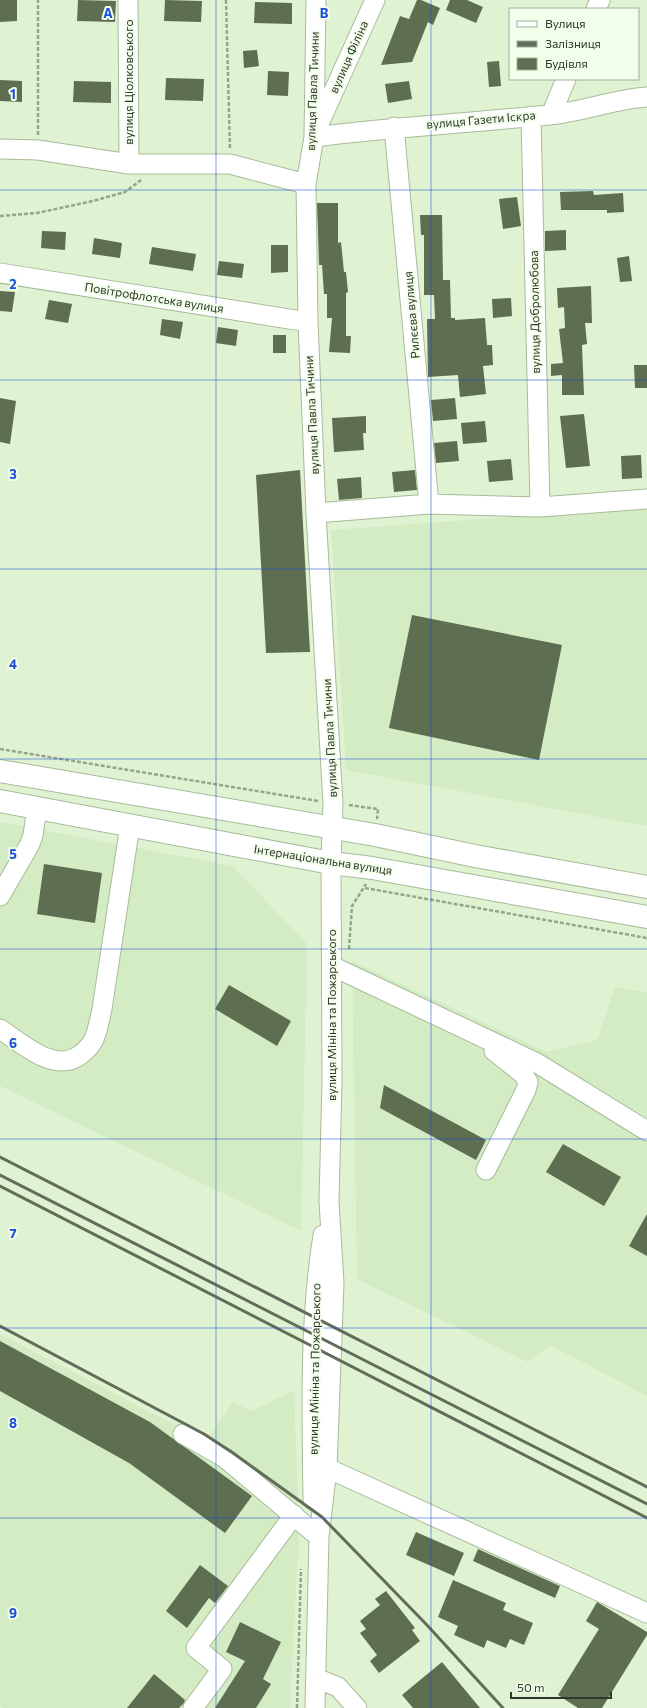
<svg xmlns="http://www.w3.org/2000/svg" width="647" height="1708" font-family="Commissioner,sans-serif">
<rect width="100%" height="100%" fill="#dff3d2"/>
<path fill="#d3ecc4" d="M647,507v319l-301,-56 -15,-240z
M0,822l233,44 74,78 -6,287 -301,-145z
M352,961l195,91 50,-12 18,-53 32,5v404l-97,-51 -22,17 -171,-83z
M0,1334l206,107 27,-39 19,9 42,-21 5,140 -9,178h-287l-3,-3z"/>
<path fill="#5d6e51" d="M0,0h17v21l-17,1z
M78,0l38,1 -1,21 -38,-1z
M165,0l37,1 -1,21 -37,-1z
M417,0h4l19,8 -7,17 -5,-3 -16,40 -31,3 19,-49 9,3z
M450,0h17l16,7 -7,16 -30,-13z
M255,2l37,1v21l-38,-1z
M257,50l2,16 -15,2 -1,-17z
M499,61l2,25 -12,1 -2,-25z
M268,71l21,1 -1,24 -21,-1z
M166,78l38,1 -1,22 -38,-1z
M0,80l22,1v21l-22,-1z
M74,81l37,1v21l-38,-1z
M409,81l3,18 -24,4 -3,-19z
M593,191l1,4 29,-2 1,19 -17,1v-3h-46l-1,-18z
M517,197l4,29 -18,3 -4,-30z
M317,203h21v40l3,-1 3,30h2l2,20 -2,1v43h5l-1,17 -21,-1 3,-34h-5v-24h-3l-2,-29h-3z
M420,215h22l1,65h7l1,38h4v2l30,-2 2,27h5l1,20 -10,1 3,28 -26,3 -2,-22 -30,2 -1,-58h8l-1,-24h-10v-60h-3z
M566,230v20l-21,1v-20z
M42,231l24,1 -1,18 -24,-2z
M94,238l28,5 -2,15 -28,-4z
M271,245h17v27l-17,1z
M152,247l44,7 -3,17 -44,-7z
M629,256l3,25 -12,1 -3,-24z
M219,261l25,3 -2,14 -25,-3z
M591,286l1,37h-7l2,21 -5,1 2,50h-22v-20l-11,1v-12l12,-1 -4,-34 6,-1 -1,-21 -6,1 -1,-20z
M0,291l15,1 -3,20 -12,-1z
M511,298l1,18 -19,2 -1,-19z
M49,300l23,4 -4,19 -23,-4z
M162,319l21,3 -3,17 -20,-4z
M218,327l20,3 -2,16 -20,-3z
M273,335h13v18h-13z
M634,365h13v23h-12z
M0,398l16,3 -6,43 -10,-2z
M455,398l2,21 -24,2 -2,-21z
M584,414l6,52 -24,2 -6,-52z
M366,416v17h-3l1,17 -30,2 -2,-34z
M485,421l2,21 -24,2 -2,-21z
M457,441l2,20 -23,2 -2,-20z
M641,455l1,23 -20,1 -1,-23z
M511,459l2,21 -24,2 -2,-21z
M300,470l10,182 -44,1 -10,-178z
M415,470l2,20 -23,2 -2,-20z
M361,477l1,21 -23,2 -2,-21z
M412,615l150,30 -23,115 -150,-32z
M44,864l58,9 -7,50 -58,-9z
M229,985l62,36 -14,25 -62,-37z
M384,1085l102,55 -10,20 -96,-52z
M563,1144l58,33 -17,29 -58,-34z
M647,1214v42l-18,-10z
M0,1341l150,81 102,74 -27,37 -96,-70 -129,-72z
M416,1532l48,21 -10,23 -48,-21z
M478,1549l82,37 -5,12 -82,-37z
M200,1565l28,21 -13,17 -6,-5 -22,30 -21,-17z
M453,1580l53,23 -3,7 30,13 -9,22 -14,-6 -4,9 -19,-8 -3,8 -30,-13 4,-9 -20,-9z
M386,1591l29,37 -3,2 8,11 -41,32 -9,-12 7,-6 -17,-22 6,-4 -6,-8 20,-16 -5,-6z
M597,1602l50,30v3l-45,73h-24l-20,-13 41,-66 -13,-8z
M240,1622l41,20 -18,37 8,5 -15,24h-41l30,-47 -19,-9z
M442,1662l38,46h-67l-11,-13z
M154,1674l31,26 -1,3 -5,5h-52z"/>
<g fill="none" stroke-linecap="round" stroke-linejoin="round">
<defs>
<path id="minor" d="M128,0l1,164
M596,9l4,-9
M551,115l15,-36
M531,116l9,391
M394,127l35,377
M317,128l58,-128
M314,137c78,-10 156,-14 235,-22 33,-3 65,-16 98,-18
M0,149l38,1 91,14h101l76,20
M0,273l308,49
M316,513l113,-9 111,3 107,-8
M0,896l30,-52 3,-9 4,-27
M332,966l205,97 110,68
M0,1029c22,14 54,45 80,26 6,-5 11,-9 14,-16 4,-9 6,-21 8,-30l28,-184
M486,1170l40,-80 2,-8 -5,-8 -29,-23
M183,1434l42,24 94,79
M327,1468l320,145
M313,1500c-1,-88 -4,-177 10,-265
M316,1678l22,9 19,21
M193,1708l29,-39 -26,-21 98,-133
M315,1708l4,-171 8,-69 7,-185 -5,-82 3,-118 -1,-220 2,-60 -17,-290 -8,-191 -2,-138 8,-47 2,-137"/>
<path id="major" d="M0,771l375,64 100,21 172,31
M0,801l331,62 41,5 275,49"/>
</defs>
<use href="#minor" stroke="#a7bb9b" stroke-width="21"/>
<use href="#major" stroke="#a7bb9b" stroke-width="24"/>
<path stroke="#95a48b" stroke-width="2.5" stroke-dasharray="4 2" stroke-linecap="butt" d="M226,0l4,149
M38,135v-135
M0,216l37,-3 56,-12 32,-9 16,-12
M0,749l318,52
M349,805l29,4 -1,10
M365,888l282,50
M349,949l3,-43 14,-22
M297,1708l4,-139"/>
<use href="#minor" stroke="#fff" stroke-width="19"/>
<use href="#major" stroke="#fff" stroke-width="22"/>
<path stroke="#616c59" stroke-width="3" d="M0,1157l647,330
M0,1175l647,329
M0,1186l647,332
M0,1326l204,108 29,19 89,64 104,107 77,84"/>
</g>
<path fill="none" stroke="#1d4ed8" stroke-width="1" stroke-opacity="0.55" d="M216,0v1708M431,0v1708M0,190h647M0,380h647M0,569h647M0,759h647M0,949h647M0,1139h647M0,1328h647M0,1518h647"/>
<g text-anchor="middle" stroke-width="4" stroke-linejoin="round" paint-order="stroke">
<g font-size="12" fill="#2f372a" stroke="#f1fee9">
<text transform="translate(349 57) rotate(-66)" y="4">вулиця Філіна</text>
<text transform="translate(129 82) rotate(-90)" y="4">вулиця Ціолковського</text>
<text transform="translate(313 91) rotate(-88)" y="4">вулиця Павла Тичини</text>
<text transform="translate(481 120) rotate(-5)" y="4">вулиця Газети Іскра</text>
<text transform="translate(154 298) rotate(9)" y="4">Повітрофлотська вулиця</text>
<text transform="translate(535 312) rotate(-91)" y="4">вулиця Добролюбова</text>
<text transform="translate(412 315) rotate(-95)" y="4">Рилєєва вулиця</text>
<text transform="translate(312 415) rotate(-93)" y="4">вулиця Павла Тичини</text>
<text transform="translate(330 738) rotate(-93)" y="4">вулиця Павла Тичини</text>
<text transform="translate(323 860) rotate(9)" y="4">Інтернаціональна вулиця</text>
<text transform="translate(332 1015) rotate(-90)" y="4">вулиця Мініна та Пожарського</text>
<text transform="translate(315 1369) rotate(-89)" y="4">вулиця Мініна та Пожарського</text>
</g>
</g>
<g font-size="13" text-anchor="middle" font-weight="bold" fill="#1d4ed8" stroke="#f1fee9" stroke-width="4" stroke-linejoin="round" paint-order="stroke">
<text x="108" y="18">A</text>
<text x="324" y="18">B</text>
<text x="13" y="99">1</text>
<text x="13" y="289">2</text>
<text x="13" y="479">3</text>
<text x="13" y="669">4</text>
<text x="13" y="859">5</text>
<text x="13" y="1048">6</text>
<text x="13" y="1238">7</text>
<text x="13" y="1428">8</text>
<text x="13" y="1618">9</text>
</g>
<rect x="509" y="8" width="130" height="72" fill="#f1fee9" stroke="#a3ae9d"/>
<rect x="517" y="21" width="20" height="6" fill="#ffffff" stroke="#a3ae9d"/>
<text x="545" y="28" font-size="12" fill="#2f372a">Вулиця</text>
<rect x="517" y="41" width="20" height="6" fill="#616c59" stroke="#a3ae9d"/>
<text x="545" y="48" font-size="12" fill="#2f372a">Залізниця</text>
<rect x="517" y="58" width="20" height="12" fill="#5d6e51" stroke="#a3ae9d"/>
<text x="545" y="68" font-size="12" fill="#2f372a">Будівля</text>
<path d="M511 1692v6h100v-6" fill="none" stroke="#2f372a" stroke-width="2"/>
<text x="517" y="1692" font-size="12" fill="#2f372a" stroke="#f1fee9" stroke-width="3" paint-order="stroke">50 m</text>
</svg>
